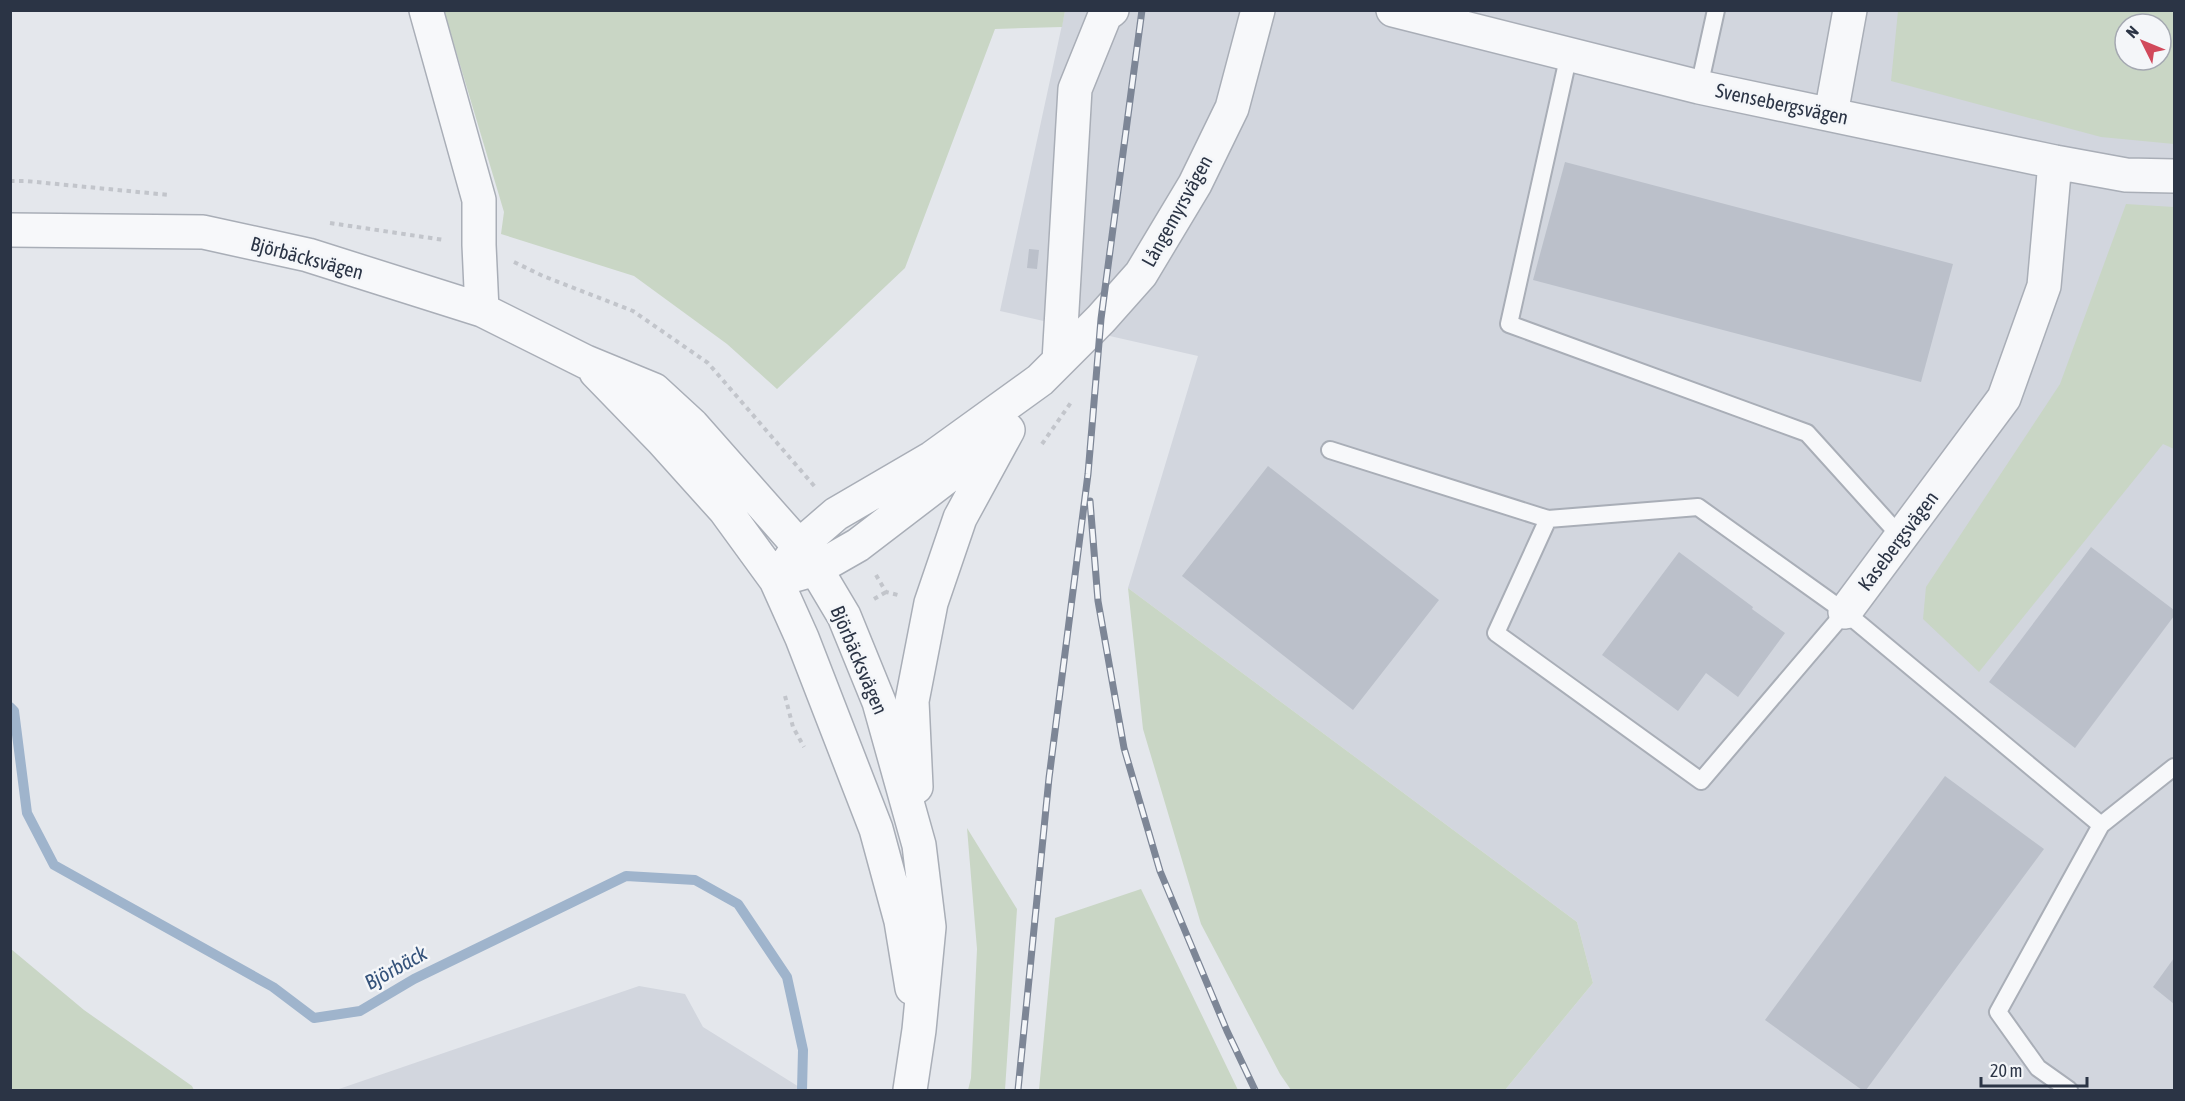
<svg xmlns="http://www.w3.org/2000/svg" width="2185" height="1101" font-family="'Asap Condensed',sans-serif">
<rect width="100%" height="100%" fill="#e4e7ec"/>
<path fill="#d2d6de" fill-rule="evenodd" d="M1065,11h1109v1079h-669l88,-107 -16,-61 -449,-334 70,-232 -198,-45zM2125,24h36v36h-36z
M639,986l46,8 18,33 101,63h-468z"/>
<path fill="#c9d6c5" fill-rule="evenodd" d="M444,11v-1l621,1 -3,16 -67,2 -90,239 -128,121 -50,-45 -93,-68 -133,-42 3,-22z
M1898,11h276v133l-73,-7 -210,-56zM2125,24h36v36h-36z
M2126,204l48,3v242l-11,-5 -184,228 -56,-53 3,-32 134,-203z
M1128,588l449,334 16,61 -88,107h-214l-11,-16 -79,-150 -58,-195z
M967,828l50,81 -12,181h-37l3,-12 6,-129z
M1141,889l97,201h-199l16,-172z
M11,949l73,61 108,76 2,4h-183z"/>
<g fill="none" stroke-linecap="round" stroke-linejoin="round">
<path stroke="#9fb4cc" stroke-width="10" d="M10,707l4,4 13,102 27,52 219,122 41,31 46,-7 54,-32 212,-103 69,4 43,24 49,73 16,73 -1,40"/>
</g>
<path fill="#bbc0ca" d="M1565,162l388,102 -32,118 -388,-102z
M1029,249l10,1 -2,19 -10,-1z
M1268,466l171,134 -86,110 -171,-134z
M2091,547l83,63v6l-99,132 -86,-66z
M1679,552l74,55 -1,2 33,24 -47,64 -32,-24 -28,38 -76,-56z
M1945,776l99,73 -178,241h-4l-97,-70z
M2174,958v46l-21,-17z"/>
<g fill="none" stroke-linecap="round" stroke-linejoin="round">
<defs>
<path id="service" d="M1569,54l-60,270 298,109 94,104
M1699,87l17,-77
M1330,450l218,69 150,-12 147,105 256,213
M1548,519l-52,114 205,148 144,-169
M2069,1090l-31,-22 -40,-56 103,-187 73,-58"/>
<path id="minor" d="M426,10l53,190v45l3,65
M1393,10l306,77 356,75 71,13 48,1
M1831,114l19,-104
M10,230l193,2 105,23 174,55 104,52 68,28 38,35 107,121 17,23 28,47 35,86 40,143 10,82 -10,103 -9,60
M1059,361l16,-272 30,-74 7,-5
M596,372l66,68 63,70 51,70 26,58 74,191 25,92 11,67
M795,575l21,-6 42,-24 141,-108
M776,580l23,-34 37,-32 96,-56 108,-78 61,-61 40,-45 54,-90 37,-76 26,-98
M1845,612l159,-214 40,-112 11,-124
M916,787l-4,-86 19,-98 29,-85 48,-88"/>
</defs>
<use href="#service" stroke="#a9aeb7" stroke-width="20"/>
<use href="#minor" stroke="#a9aeb7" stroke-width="36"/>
<path stroke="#c2c5cb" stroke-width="4" stroke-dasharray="4.5 4.5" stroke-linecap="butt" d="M10,181h16l143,14
M330,223l114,17
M514,262l29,14 90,35 75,52 108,125
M1042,444l30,-43
M876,575l10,17 12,3
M874,599l12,-7
M785,696l8,31 11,20"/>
<use href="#service" stroke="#f7f8fa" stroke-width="16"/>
<use href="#minor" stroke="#f7f8fa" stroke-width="33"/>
<defs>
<path id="rail" d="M1090,501l8,100 26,147 36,123 67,160 28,59
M1018,1090l31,-312 39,-304 13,-155 41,-309"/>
</defs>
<use href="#rail" stroke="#7d8696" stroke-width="7"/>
<use href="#rail" stroke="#f4f6f9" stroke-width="4.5" stroke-dasharray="14" stroke-linecap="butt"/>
</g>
<g text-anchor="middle" stroke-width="5" stroke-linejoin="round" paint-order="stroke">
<g font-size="20" fill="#2b3445" stroke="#f4f6f9">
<text transform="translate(1782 104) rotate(12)" y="7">Svensebergsvägen</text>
<text transform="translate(1177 211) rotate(-61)" y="7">Långemyrsvägen</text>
<text transform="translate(307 258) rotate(15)" y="7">Björbäcksvägen</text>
<text transform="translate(1898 541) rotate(-53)" y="7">Kasebergsvägen</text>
<text transform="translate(859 660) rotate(67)" y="7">Björbäcksvägen</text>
</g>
<g font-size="21" font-style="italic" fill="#34527a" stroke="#f4f6f9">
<text transform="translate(396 968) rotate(-29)" y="7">Björbäck</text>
</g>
</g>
<rect width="2185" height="1101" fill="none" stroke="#2b3445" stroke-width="24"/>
<g transform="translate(2143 42) rotate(313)"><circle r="28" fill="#f4f6f9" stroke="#a4a8b1" stroke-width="1.5"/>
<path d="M0-4.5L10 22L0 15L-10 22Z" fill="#d1495b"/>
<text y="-9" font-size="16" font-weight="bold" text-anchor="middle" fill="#2b3445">N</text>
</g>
<path d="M1981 1077v9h106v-9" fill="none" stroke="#2b3445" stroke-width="3"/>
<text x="1990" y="1077" font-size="18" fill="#2b3445" stroke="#f4f6f9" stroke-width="4.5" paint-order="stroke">20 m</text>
</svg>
